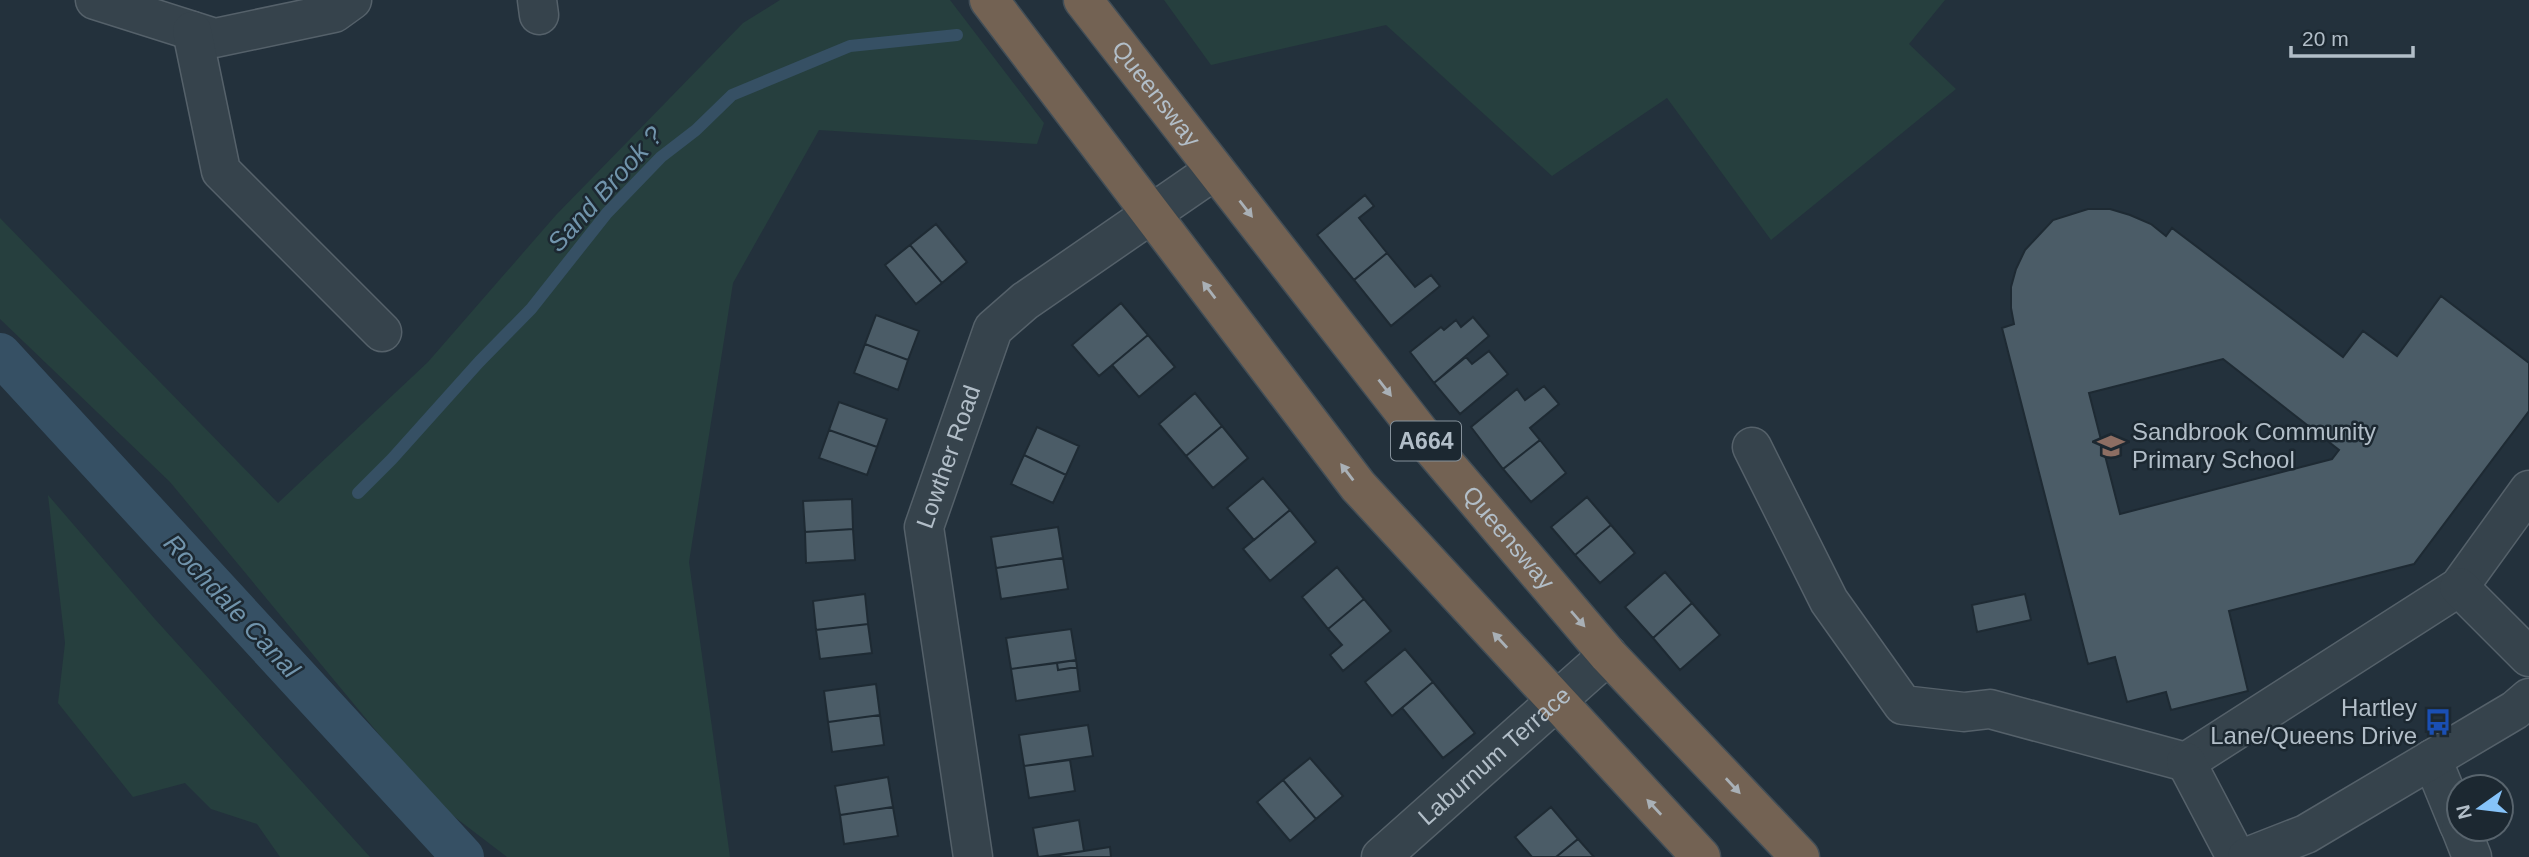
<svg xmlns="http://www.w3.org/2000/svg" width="2529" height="857" font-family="Arial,sans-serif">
<rect width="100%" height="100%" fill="#23313c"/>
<path fill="#263f3e" d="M780,0h170l94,123 -7,21 -218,-14 -86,153 -44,279 41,295h-223l-72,-55 -265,-320 -170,-163v-101l278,285 150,-141 128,-147 187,-192z
M1164,0h781l-36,44 47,45 -185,151 -104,-142 -115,78 -166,-151 -175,40z
M48,495l106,123 216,239h-90l-23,-33 -46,-15 -26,-26 -52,14 -75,-94 7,-60z"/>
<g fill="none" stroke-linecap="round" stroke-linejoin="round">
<path stroke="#365064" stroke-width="12" d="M358,493l34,-34 87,-97 52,-53 76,-96 54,-56 35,-27 36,-35 118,-49 107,-11"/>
<path stroke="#365064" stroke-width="42" d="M0,354l463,503"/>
</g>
<path fill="#4b5c67" stroke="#1e2a33" stroke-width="2" fill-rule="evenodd" d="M1365,195l9,11 -15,12 28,35 -33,27 -37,-45z
M2088,209h22l20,6 21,9 15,12 6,-8 171,129 20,-26 34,25 44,-60 88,67v48l-115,153 -185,47 19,80 -77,19 -5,-18 -39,10 -12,-45 -27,7 -86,-336 12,-4 -3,-16v-21l5,-18 9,-19 28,-30zM2223,359l116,91 -7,9 -212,55 -31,-121z
M936,224l31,38 -25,21 -32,-38z
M910,245l32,38 -26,21 -31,-39z
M1387,253l28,34 16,-12 9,11 -49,40 -37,-46z
M1121,303l27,32 -49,41 -27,-31z
M876,315l43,16 -11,29 -43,-16z
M1473,317l16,19 -55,47 -24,-31 31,-25 3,3 12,-10 5,7z
M1148,335l27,32 -36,30 -27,-32z
M865,344l43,16 -10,30 -44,-17z
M1489,351l19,23 -48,40 -26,-31 32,-26 6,7z
M1544,386l15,18 -29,24 10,12 -37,29 -32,-42 46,-38 8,11z
M1195,393l27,33 -36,30 -27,-32z
M839,402l48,17 -10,28 -48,-17z
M1222,426l26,32 -35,30 -27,-32z
M1037,427l42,19 -13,29 -42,-20z
M829,430l48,17 -10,28 -48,-17z
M1540,440l26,33 -35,29 -28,-33z
M1024,455l42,20 -13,28 -42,-19z
M1263,478l27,32 -36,30 -27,-32z
M1587,497l24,28 -36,30 -24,-28z
M852,499l1,30 -48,3 -2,-31z
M1290,510l26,32 -46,39 -27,-32z
M1611,525l24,28 -35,30 -25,-28z
M1058,527l5,31 -67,10 -5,-31z
M853,529l2,31 -49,3 -1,-31z
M1063,558l5,31 -67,10 -5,-31z
M1337,567l27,32 -36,30 -26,-32z
M1665,572l27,31 -39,35 -28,-31z
M865,594l3,30 -52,6 -3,-29z
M2025,594l6,26 -54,12 -5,-27z
M1364,599l27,32 -48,40 -13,-16 12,-10 -14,-16z
M1692,603l28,32 -40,35 -27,-32z
M868,624l4,29 -52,6 -4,-29z
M1071,629l5,31 -65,9 -5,-31z
M1405,649l28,33 -41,34 -27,-34z
M1076,660l1,7 -19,3 -1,-7z
M1057,663l1,7 19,-3 3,24 -64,10 -5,-32z
M1433,682l42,51 -32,25 -41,-50z
M876,684l4,31 -52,7 -4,-31z
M880,715l4,30 -52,7 -4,-30z
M1088,725l5,31 -69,10 -5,-31z
M1310,758l33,38 -27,23 -33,-39z
M1070,760l5,31 -46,7 -5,-32z
M888,777l5,30 -53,8 -5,-29z
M1283,780l33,39 -26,22 -33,-39z
M893,807l5,29 -54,8 -4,-29z
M1551,807l27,32 -22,18h-24l-17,-20z
M1079,820l5,31 -46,6 -5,-29z
M1578,839l16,18h-38z
M1110,847l1,10h-63l36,-6z"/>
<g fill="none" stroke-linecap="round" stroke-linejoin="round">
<defs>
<g id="minor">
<path d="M95,0l120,38 119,-25 18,-13"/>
<path d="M537,0l2,15"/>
<path d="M192,31l29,140 161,161"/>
<path d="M1752,447l77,154 74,104 61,7 26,-3 196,53 273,-175 70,-97"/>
<path d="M2459,587l70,70"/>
<path d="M2432,759l27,66"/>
<path d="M2186,762l50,95"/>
<path d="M2461,829l11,28"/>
<path id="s1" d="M973,857l-49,-330 69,-198 32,-28 190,-131"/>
<path id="s2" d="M1381,857l227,-202"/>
<path d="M2247,857l59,-23 209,-124 14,-12"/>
</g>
<g id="highway">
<path d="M989,0l369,486 343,371"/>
<path id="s3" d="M1083,0l349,448 176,207 192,202"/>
</g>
</defs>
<use href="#minor" stroke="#55616a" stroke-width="41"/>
<use href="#highway" stroke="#424e57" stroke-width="41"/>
<use href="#minor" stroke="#36434c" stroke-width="38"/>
<use href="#highway" stroke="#736253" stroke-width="38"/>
</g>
<defs><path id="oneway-solid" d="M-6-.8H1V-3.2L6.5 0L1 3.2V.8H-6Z" transform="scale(1.75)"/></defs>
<g fill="#a9b0b6">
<use href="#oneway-solid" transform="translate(1246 209) rotate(52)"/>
<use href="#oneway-solid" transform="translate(1209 290) rotate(-127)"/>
<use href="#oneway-solid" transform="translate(1385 388) rotate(52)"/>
<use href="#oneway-solid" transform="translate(1347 472) rotate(-127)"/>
<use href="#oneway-solid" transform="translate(1578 619) rotate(49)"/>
<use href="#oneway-solid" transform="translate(1500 640) rotate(-133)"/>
<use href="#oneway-solid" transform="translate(1733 786) rotate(47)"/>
<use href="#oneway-solid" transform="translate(1654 807) rotate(-133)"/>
</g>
<defs>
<symbol id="school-bare" viewBox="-9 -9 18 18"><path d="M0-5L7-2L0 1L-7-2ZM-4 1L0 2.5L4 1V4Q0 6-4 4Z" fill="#8d6e63" stroke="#1c2831" stroke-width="2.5" paint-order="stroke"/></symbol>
<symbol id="bus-bare" viewBox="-9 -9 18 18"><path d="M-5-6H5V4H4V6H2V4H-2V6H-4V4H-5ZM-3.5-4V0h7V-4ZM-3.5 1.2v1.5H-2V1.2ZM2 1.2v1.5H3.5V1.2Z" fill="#1a4fb4" stroke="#1c2831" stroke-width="2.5" paint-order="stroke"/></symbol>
</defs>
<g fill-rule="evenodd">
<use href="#school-bare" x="2092" y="427" width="38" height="38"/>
<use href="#bus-bare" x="2419" y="703" width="38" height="38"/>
</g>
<g text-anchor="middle" stroke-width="5" stroke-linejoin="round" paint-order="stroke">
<rect fill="#1c2831" stroke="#85919b" stroke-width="2" x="1391" y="421.5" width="70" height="39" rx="5"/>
<g font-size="23" font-weight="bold" fill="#b2bec8">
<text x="1426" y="449">A664</text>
</g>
<g font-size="24" fill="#b2bec8" stroke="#1c2831">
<text dy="8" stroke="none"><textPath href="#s3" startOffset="119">Queensway</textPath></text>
<text dy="8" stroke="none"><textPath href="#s1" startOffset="408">Lowther Road</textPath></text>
<text dy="8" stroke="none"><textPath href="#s3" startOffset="686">Queensway</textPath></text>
<text dy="8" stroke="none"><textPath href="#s2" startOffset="152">Laburnum Terrace</textPath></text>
</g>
<g font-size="24" fill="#b2bec8" stroke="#1c2831" text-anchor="start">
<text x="2132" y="440">Sandbrook Community<tspan x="2132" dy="28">Primary School</tspan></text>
<text x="2417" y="716" text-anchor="end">Hartley<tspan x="2417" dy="28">Lane/Queens Drive</tspan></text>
</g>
<g font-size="26" font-style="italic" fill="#7194ac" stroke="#1c2831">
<text transform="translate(605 189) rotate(-48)" y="9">Sand Brook ?</text>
<text transform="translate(232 606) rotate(47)" y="9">Rochdale Canal</text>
</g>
</g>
<g transform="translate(2480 808) rotate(256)"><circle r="33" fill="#1c2831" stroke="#58646d" stroke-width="2"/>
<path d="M0-5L12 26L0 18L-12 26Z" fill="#86c3f9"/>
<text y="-10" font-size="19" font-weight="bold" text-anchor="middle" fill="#b2bec8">N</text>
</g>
<path d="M2291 46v10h122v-10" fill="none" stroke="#b2bec8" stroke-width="3.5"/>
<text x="2302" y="46" font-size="21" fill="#b2bec8" stroke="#1c2831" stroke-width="5" paint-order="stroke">20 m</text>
</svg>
